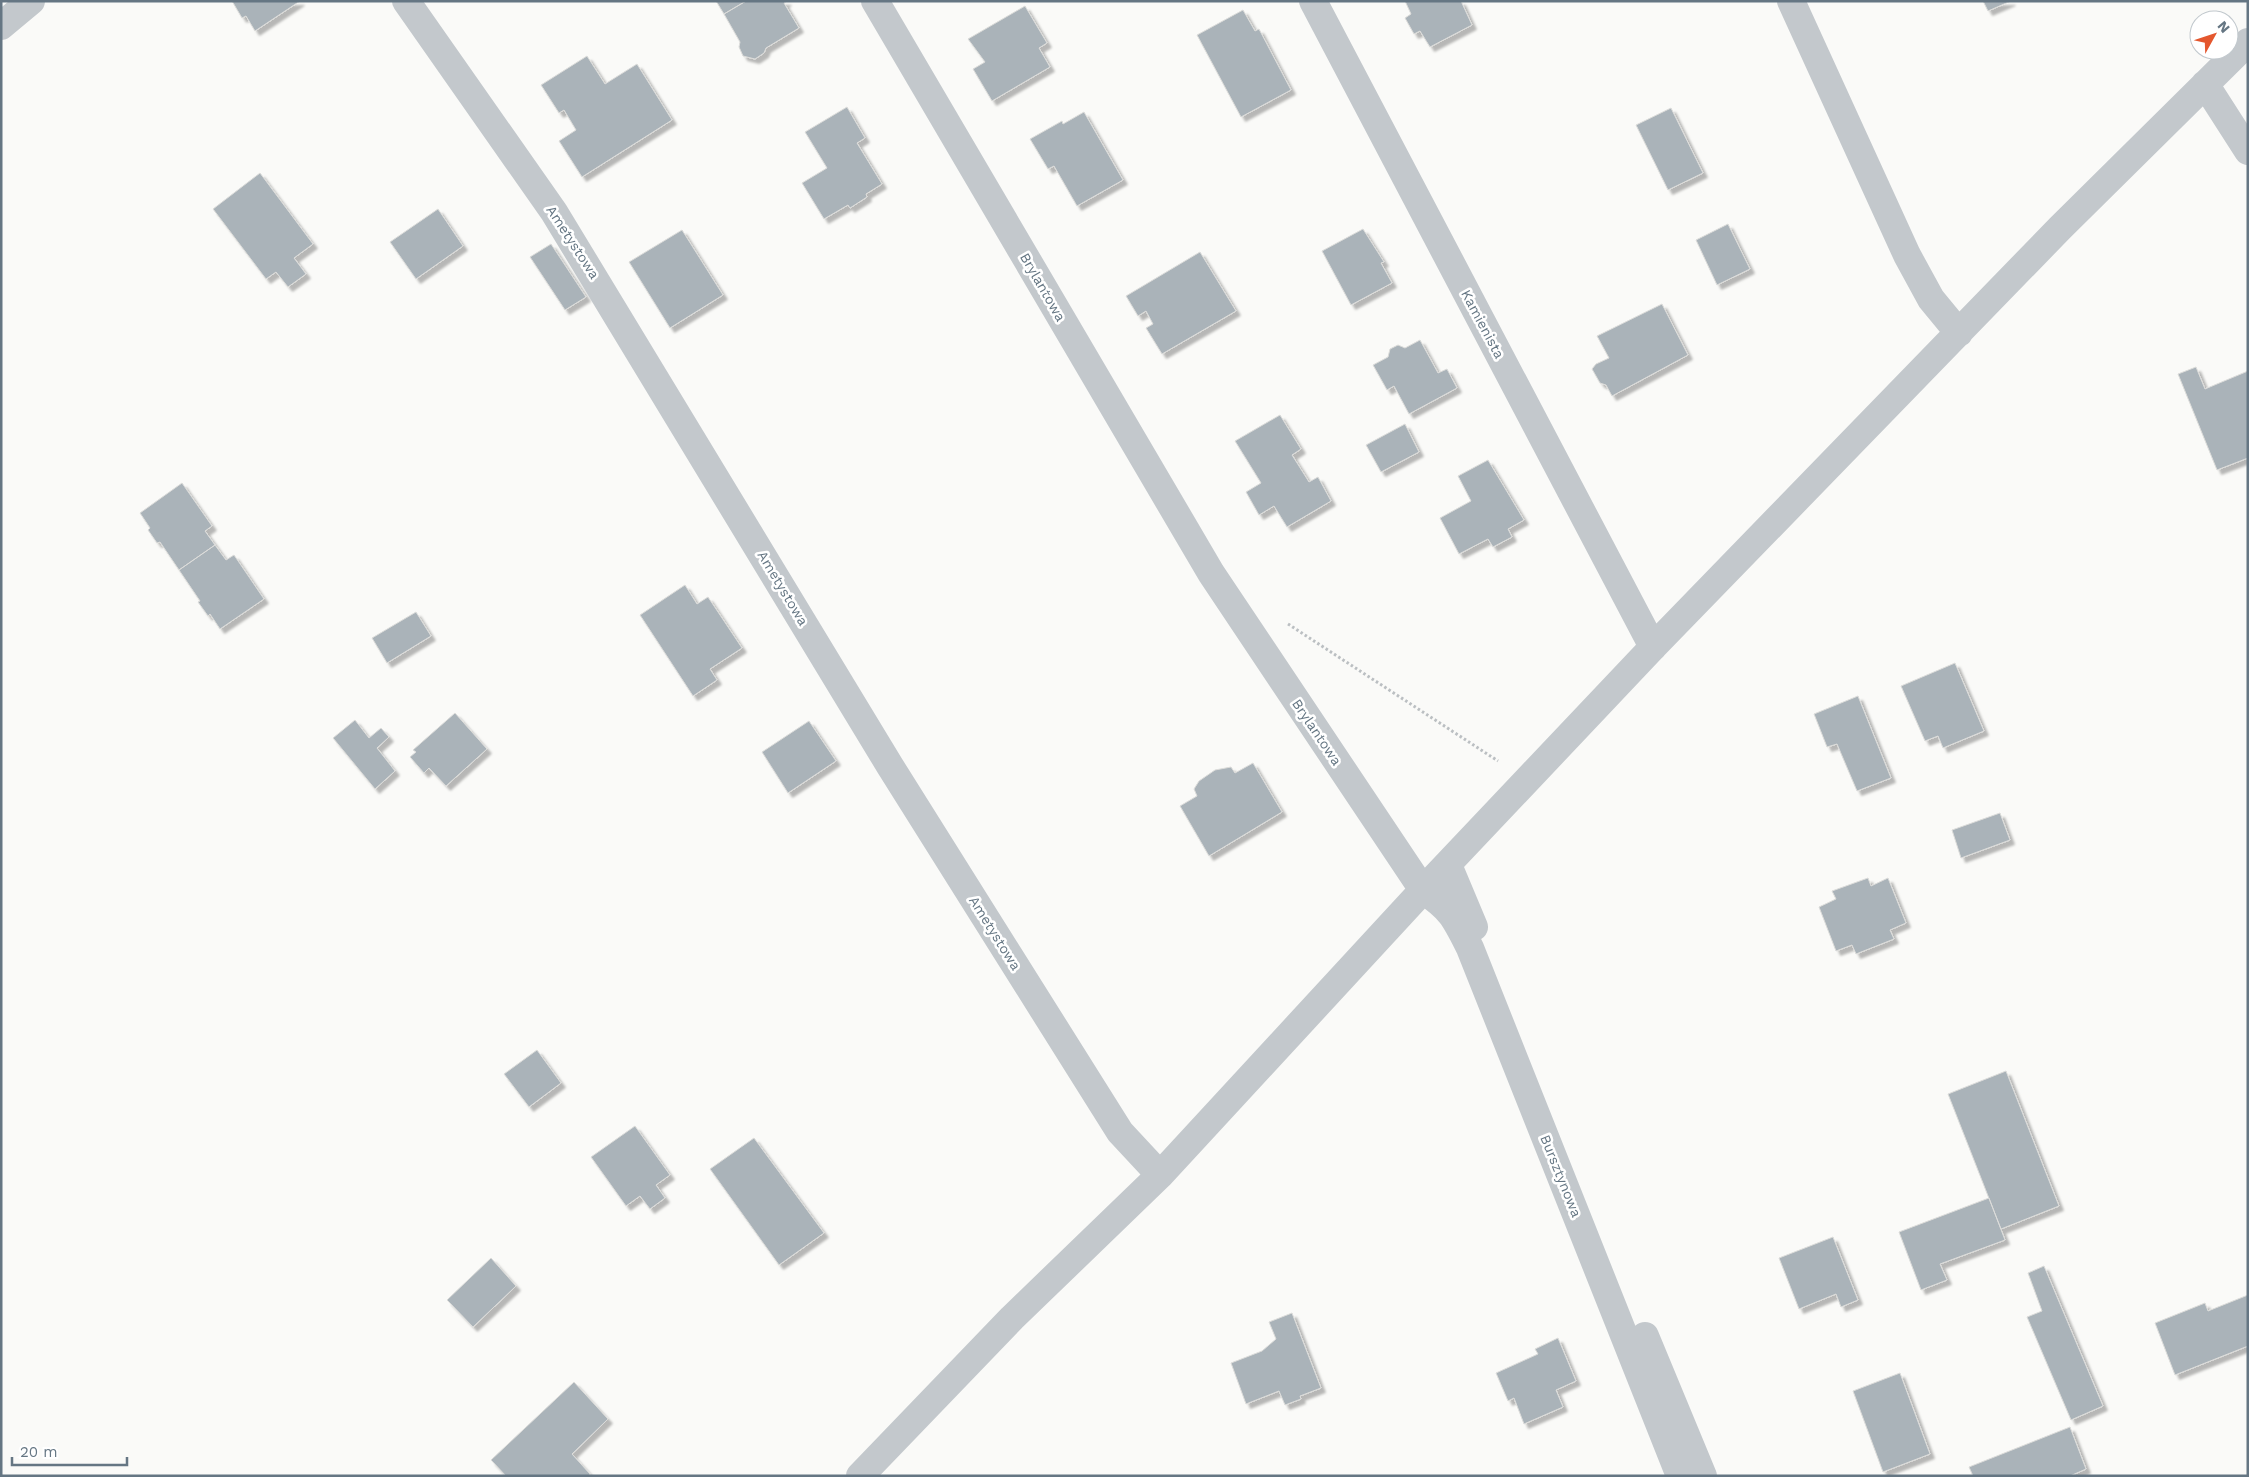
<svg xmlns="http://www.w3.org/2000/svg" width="2249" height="1477" font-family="'Work Sans',sans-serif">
<defs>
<filter id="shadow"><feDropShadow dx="4.5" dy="4.5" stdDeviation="1" flood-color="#0004"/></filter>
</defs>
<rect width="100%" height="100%" fill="#fafaf8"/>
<path fill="#aab3b9" stroke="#dcdcda" filter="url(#shadow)" d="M232,1h68l-45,30 -9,-15 -4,2z
M716,1h30l-22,13z
M746,1h41l-3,2 15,25 -33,20 -2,5 -9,6 -12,-3 -4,-9 1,-5 -16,-28z
M1405,1h56l11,24 -42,22 -10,-16 -6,3 -9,-16 6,-4z
M1983,1h28l-23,10z
M1025,6l22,37 -8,5 11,19 -58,34 -19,-32 12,-7 -17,-23z
M1243,10l12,21 4,-2 32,61 -50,27 -44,-82z
M587,56l18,28 32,-20 35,56 -90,57 -23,-36 17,-11 -12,-20 -5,3 -18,-28z
M847,107l18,31 -8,5 25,41 -16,10 1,3 -17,11 -2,-3 -24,14 -22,-36 25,-15 -22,-36z
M1671,108l32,65 -35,17 -32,-65z
M1084,112l39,68 -46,26 -23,-40 -6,3 -18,-30 32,-18 1,3z
M260,173l53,71 -19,14 12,16 -18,13 -12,-15 -10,7 -53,-70z
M438,209l25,37 -47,33 -26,-37z
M1728,224l22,45 -33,16 -21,-45z
M1363,229l21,33 -3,1 11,20 -41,22 -29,-54z
M682,230l41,65 -53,33 -41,-66z
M551,244l35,53 -21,13 -35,-53z
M1200,252l36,59 -74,43 -16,-26 7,-4 -7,-13 -8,5 -12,-20z
M1662,304l26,51 -76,41 -6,-11 -6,-2 -8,-14 4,-5 13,-6 -12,-22z
M1420,340l18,33 9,-4 10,19 -48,26 -15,-28 -7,4 -14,-25 15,-8 2,-8 8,-4 7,3z
M2196,367l9,22 43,-18v87l-31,12 -39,-96z
M1280,415l21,34 -9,6 17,27 9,-5 13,24 -44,26 -13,-21 -15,9 -13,-23 15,-9 -26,-42z
M1405,424l14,28 -38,20 -15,-27z
M1488,460l36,60 -16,9 4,8 -19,10 -5,-8 -29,15 -19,-36 31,-17 -13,-25z
M182,483l30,43 -7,5 10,14 -36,25 -19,-28 -3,1 -9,-13 2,-2 -10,-15z
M215,545l11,15 8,-5 30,44 -44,30 -10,-15 -2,2 -10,-14 2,-1 -21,-31z
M685,585l12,19 11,-7 34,51 -32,21 7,11 -24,16 -53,-81z
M416,612l15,24 -44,27 -15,-25z
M1955,663l29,68 -41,17 -5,-12 -13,5 -24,-55z
M1858,696l33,82 -34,13 -20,-47 -10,3 -13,-33z
M455,713l32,36 -41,37 -17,-18 -5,5 -14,-16 6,-5 -3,-2z
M355,720l14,18 12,-10 8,9 -12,11 18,23 -20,18 -42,-51z
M809,721l27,40 -48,32 -26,-41z
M1253,763l29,49 -73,44 -29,-50 17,-10 -3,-7 5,-8 16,-11 16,-3 4,6z
M2000,813l10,27 -49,18 -9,-28z
M1868,878l3,8 17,-8 18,45 -16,7 4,9 -38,15 -4,-9 -16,6 -17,-44 17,-8 -4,-8z
M537,1050l24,33 -32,24 -25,-33z
M2006,1071l53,135 -58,23 -53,-135z
M635,1126l35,49 -14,10 9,13 -15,11 -10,-13 -14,10 -35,-49z
M754,1138l70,95 -45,32 -69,-96z
M1989,1198l16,42 -65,24 7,16 -26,10 -22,-58z
M1833,1237l25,63 -17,7 -5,-13 -37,15 -20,-51z
M491,1258l25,28 -43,41 -26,-27z
M2044,1266l59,140 -32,14 -44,-103 15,-6 -14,-38z
M2248,1295v51l-73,29 -20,-52 50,-20 3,8z
M1292,1313l29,75 -21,8 1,3 -16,6 -6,-14 -33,13 -15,-41 31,-12 14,-12 -7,-17z
M1558,1338l18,43 -20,9 7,17 -39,17 -10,-26 -6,3 -12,-28 42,-19 -3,-5z
M1900,1373l30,81 -47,18 -30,-81z
M574,1382l34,37 -36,35 18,20 -1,2h-83l-15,-16z
M2070,1427l16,42 -16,7h-97l-4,-9z"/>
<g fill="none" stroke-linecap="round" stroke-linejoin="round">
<path stroke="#bbbfc2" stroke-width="3" stroke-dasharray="2.5 2.5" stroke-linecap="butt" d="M1288,624l210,137"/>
<path stroke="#c3c8cc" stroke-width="28" d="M406,1l148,211 336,554 230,366 40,43
M875,1l336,572 212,317c29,20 32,28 47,58l210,528
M1313,1l340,646
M1791,1l116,254 24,44 28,34
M1,26l30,-25
M2205,84l43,67
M1448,865l26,62
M1645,1336l58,140
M860,1476l152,-158 148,-143 263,-285 230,-243 407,-419 188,-186"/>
</g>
<g text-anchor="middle" stroke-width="5" stroke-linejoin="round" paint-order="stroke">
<g font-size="14" fill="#657683" stroke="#fff">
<text transform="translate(573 242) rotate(57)" y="5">Ametystowa</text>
<text transform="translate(1043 287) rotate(60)" y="5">Brylantowa</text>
<text transform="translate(1483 324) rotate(62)" y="5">Kamienista</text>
<text transform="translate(783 588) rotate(59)" y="5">Ametystowa</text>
<text transform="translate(1317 732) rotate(56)" y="5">Brylantowa</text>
<text transform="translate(995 933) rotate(58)" y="5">Ametystowa</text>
<text transform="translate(1561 1176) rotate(68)" y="5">Bursztynowa</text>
</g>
</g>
<rect width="2249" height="1477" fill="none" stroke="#657683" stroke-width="5"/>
<g transform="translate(2214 35) rotate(50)"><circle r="24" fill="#ffffff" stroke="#c1c8cd"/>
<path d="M0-4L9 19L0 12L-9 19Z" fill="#e4572e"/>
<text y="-8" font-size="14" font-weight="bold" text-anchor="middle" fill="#657683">N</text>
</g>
<path d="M12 1457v8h115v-8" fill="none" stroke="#657683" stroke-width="2.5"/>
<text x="20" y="1457" font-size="15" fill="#657683" stroke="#ffffff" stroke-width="4" paint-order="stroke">20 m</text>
</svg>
